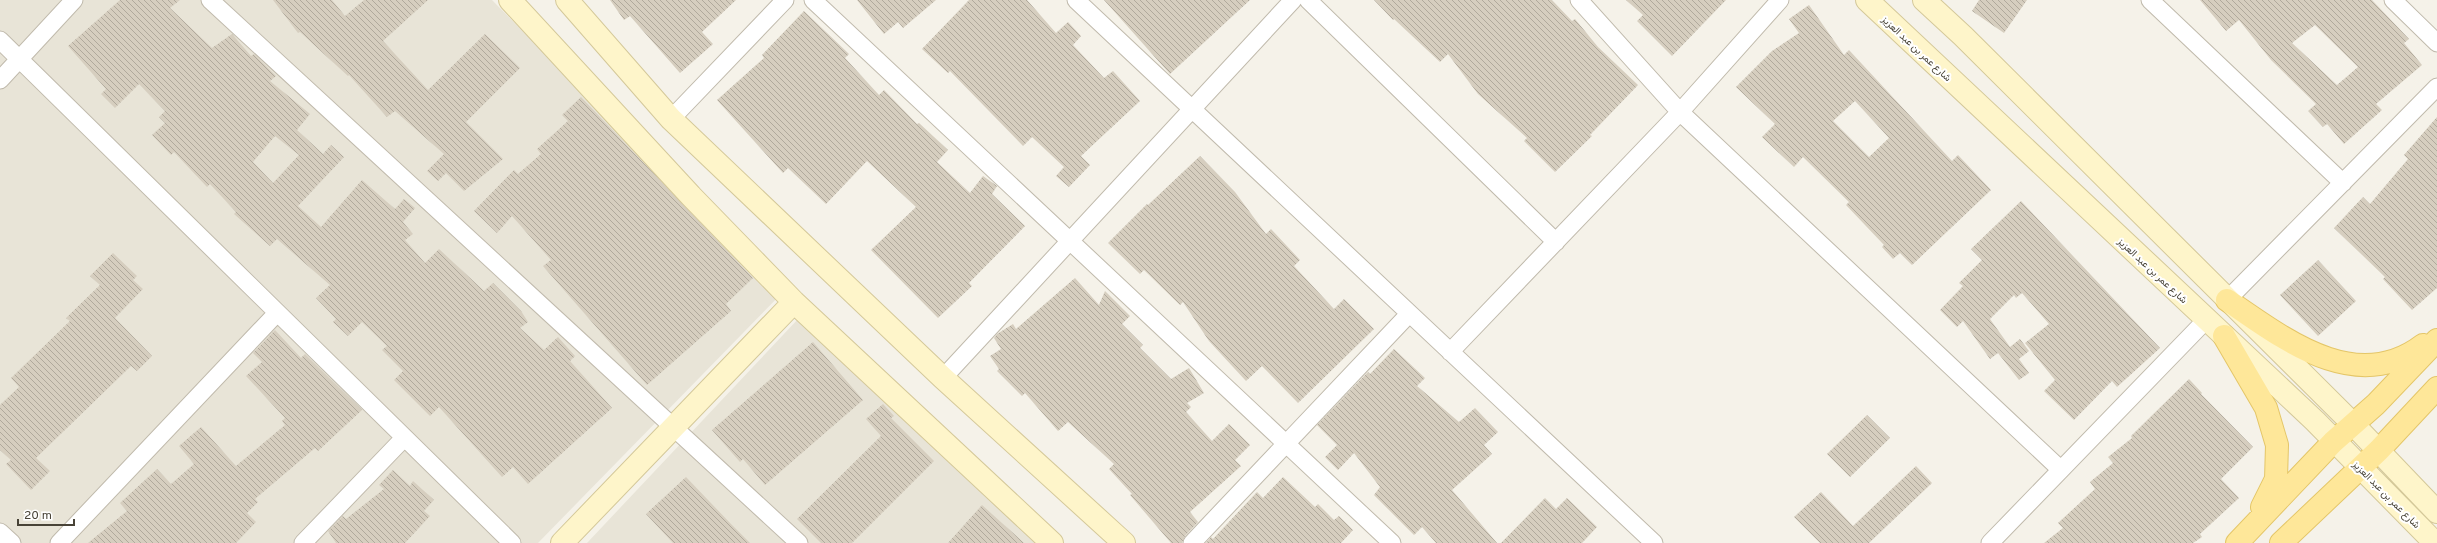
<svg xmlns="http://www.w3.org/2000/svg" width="2437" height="543" font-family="Overpass,Vazirmatn,sans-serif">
<defs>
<pattern id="building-back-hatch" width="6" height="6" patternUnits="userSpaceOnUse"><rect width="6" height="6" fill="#d6cebf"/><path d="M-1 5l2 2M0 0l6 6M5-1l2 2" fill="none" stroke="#b0a99c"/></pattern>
</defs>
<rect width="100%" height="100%" fill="#f5f2e9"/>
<path fill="#e8e4d7" d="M0,0h492l290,293 -244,250h-538z
M799,318l237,225h-449z"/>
<path fill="url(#building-back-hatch)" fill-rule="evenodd" d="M120,0h60l-10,8 42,40 20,-14 19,22 3,-2 22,22 -6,5 40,33 -13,16 26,24 8,-9 13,12 -46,49 23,21 41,-47 33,29 9,-10 11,9 -12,14 10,12 -8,6 20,23 14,-14 45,42 9,-8 28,28 7,11 -8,6 24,22 14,-13 17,19 -5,5 42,47 -84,76 -15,-17 -11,10 -63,-70 -9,9 -36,-36 9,-9 -21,-21 5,-4 -25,-24 -14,14 -15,-14 3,-3 -20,-21 14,-13 -53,-46 -7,7 -36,-32 2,-2 -26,-28 -3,3 -33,-35 -3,3 -19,-20 13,-12 -6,-6 6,-6 -26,-27 -24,24 -14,-14 5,-5 -38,-43zM275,136l24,19 -26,28 -20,-21z
M273,0h59l13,16 19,-16h64l-45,41 45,49 57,-56 35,34 -54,54 37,37 -39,32 -18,-18 -8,8 -11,-10 17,-17 -49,-43 -8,6 -38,-42 -1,1 -48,-44 -2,1z
M610,0h126l-34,32 11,12 -33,29 -50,-57 -6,4z
M857,0h79l-33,28 -5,-6 -14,12z
M969,0h58l29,33 12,-11 13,14 -8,9 31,33 9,-7 27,30 -59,55 9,9 -21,22 -13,-11 8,-9 -32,-30 -9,9 -73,-75 -2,2 -26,-24z
M1104,0h146l-80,74z
M1374,0h178l20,21 3,-2 23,28 40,38 -48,50 2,1 -37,36 -31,-31 3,-3 -49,-44 -30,-40 -8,8 -46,-43 -1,1z
M1626,0h100l-54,56 -35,-35 6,-6z
M1979,0h48l-23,33 -32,-22z
M2200,0h172l37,39 -5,4 18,22 -46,39 6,6 -38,34 -17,-20 -4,3 -15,-16 8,-7 -45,-44 -32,-40 -13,11zM2315,25l43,42 -21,18 -45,-42z
M1809,5l35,50 5,-5 103,111 6,-6 33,35 -79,75 -12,-12 -7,6 -11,-12 2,-2 -38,-40 3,-3 -46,-45 -9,10 -32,-30 13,-13 -39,-37 36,-36 27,-18 -10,-14zM1855,101l34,37 -20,19 -36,-36z
M804,11l45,43 -4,4 34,37 5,-5 33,34 2,-1 29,27 -11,12 33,31 13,-17 14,10 -5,8 33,32 -56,57 3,3 -34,32 -67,-68 45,-43 -49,-46 -41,43 -38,-36 -5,5 -66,-73 47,-42 -2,-3z
M581,97l172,181 -27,26 5,7 -84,74 -104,-119 8,-6 -39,-44 -15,17 -23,-22 40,-41 4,4 23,-20 -4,-5 31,-28 -6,-6z
M2437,117v171l-25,22 -29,-31 2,-2 -51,-49 29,-31 7,7 38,-45 -4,-4z
M1200,156l35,36 31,42 5,-5 29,31 -6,6 40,43 10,-10 30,30 -76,74 -36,-37 -16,15 -37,-40 -26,-39 -3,3 -36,-35 -4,4 -32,-31 39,-39 1,1z
M2021,201l139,147 -43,39 -5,-6 -38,39 -30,-29 11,-11 -30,-37 24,-19 -27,-31 -6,5 -2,-3 -24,24 20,28 10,-8 9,12 -10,8 10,14 -10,7 -21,-27 -8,6 -27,-38 -6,6 -17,-17 23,-24 -4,-3 23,-23 -11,-11z
M113,253l24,23 -4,4 10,9 -28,29 37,38 -15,15 -6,-5 -95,92 14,13 -19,19 -25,-26 5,-4 -11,-10v-45l19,-18 -8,-9 59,-57 -4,-3 34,-33 -10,-9z
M2318,260l38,41 -38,35 -38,-41z
M1075,278l24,27 6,-14 25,25 -8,8 21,21 -3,3 31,31 18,-11 15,25 -17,10 4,4 -5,5 26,29 17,-17 21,21 -15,15 6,6 -51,46 8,10 -13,14 -3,7h-11l-41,-48 2,-1 -23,-25 5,-5 -46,-42 -10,9 -33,-38 -3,3 -25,-25 2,-2 -9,-13 11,-7 -7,-11 3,-4 16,-10 3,5z
M275,330l26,28 4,-4 57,56 -44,41 -3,-3 -60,51 3,3 -11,11 9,9 -20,21h-148l39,-32 -7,-8 37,-34 14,15 23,-20 -15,-18 22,-19 35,39 49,-41 -3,-4 3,-3 -39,-42 16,-14 -9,-9z
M813,342l50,58 -98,85 -22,-26 -3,3 -28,-32z
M1394,349l31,29 -8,8 42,36 16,-14 23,24 -14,13 8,9 -40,36 45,53h-61l-14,-16 -8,8 -40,-40 6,-8 -26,-34 -16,17 -13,-13 12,-12 -20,-20 51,-53 2,2z
M2189,379l13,14 -1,1 52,53 -32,32 18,19 -39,36 2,3 -9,6h-149l19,-15 -5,-5 37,-34 -5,-7 23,-19 -5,-6 24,-19 -1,-2z
M883,404l11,12 -3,2 43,43 -82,82h-31l-24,-24 84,-83 -15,-17z
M1867,415l23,23 -40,39 -23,-23z
M1916,466l16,17 -63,60h-49l-26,-26 27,-25 32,34z
M393,470l17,16 3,-5 21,19 -10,11 6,5 -25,27h-69l-8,-12 15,-15 3,3 38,-30 -5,-4z
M686,477l45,47 19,19h-77l-27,-29z
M1283,477l32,30 3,-3 16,16 5,-4 14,14 -12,13h-135l5,-6 2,2 44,-47 6,6z
M1545,498l11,11 11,-11 30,29 -15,16h-81z
M982,505l42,38h-76z"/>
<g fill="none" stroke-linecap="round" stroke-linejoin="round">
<defs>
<path id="street" d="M210,0l589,543
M813,0l579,543
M1076,0l578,543
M1308,0l248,242
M1579,0l101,112 380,357
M2150,0l193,183
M2393,0l44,43
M0,40l512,503
M0,80l74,-80
M671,119l114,-119
M2227,300l210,-213
M1450,352l230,-240 100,-112
M943,378l350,-378
M0,532l12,11
M59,543l218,-230
M303,543l101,-105
M1192,543l217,-229
M1990,543l216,-223"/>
<path id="secondary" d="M510,0l181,196 103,106 258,241
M567,0l104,119 272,259 181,165
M1867,0l448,421 120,122
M1924,0l39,36 390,388 84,88
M562,543l232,-241"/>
<path id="primary" d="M2227,300c57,39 129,96 196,45
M2224,336l42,72 11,37 -1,34 -14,28
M2237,543l96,-101 43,-38 61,-64
M2281,543l98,-93 58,-62"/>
</defs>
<use href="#street" stroke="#c0baac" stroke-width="19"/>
<use href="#secondary" stroke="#d4c899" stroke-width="24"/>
<use href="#primary" stroke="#e4c668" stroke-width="24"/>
<use href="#street" stroke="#fff" stroke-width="17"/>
<use href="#secondary" stroke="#fef5ca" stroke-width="22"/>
<use href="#primary" stroke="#fee799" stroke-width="22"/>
</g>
<g text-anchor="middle" stroke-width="4" stroke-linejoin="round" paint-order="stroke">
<g font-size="10" fill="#484337" stroke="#fff">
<text transform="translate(1917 48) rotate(43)" y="4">شارع عمر بن عبد العزيز</text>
<text transform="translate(2153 270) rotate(43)" y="4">شارع عمر بن عبد العزيز</text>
<text transform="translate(2387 494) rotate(45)" y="4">شارع عمر بن عبد العزيز</text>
</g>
</g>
<path d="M18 519v6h56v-6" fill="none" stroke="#484337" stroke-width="2"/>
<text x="24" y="519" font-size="12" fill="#484337" stroke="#ffffff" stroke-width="3" paint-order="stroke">20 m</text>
</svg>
